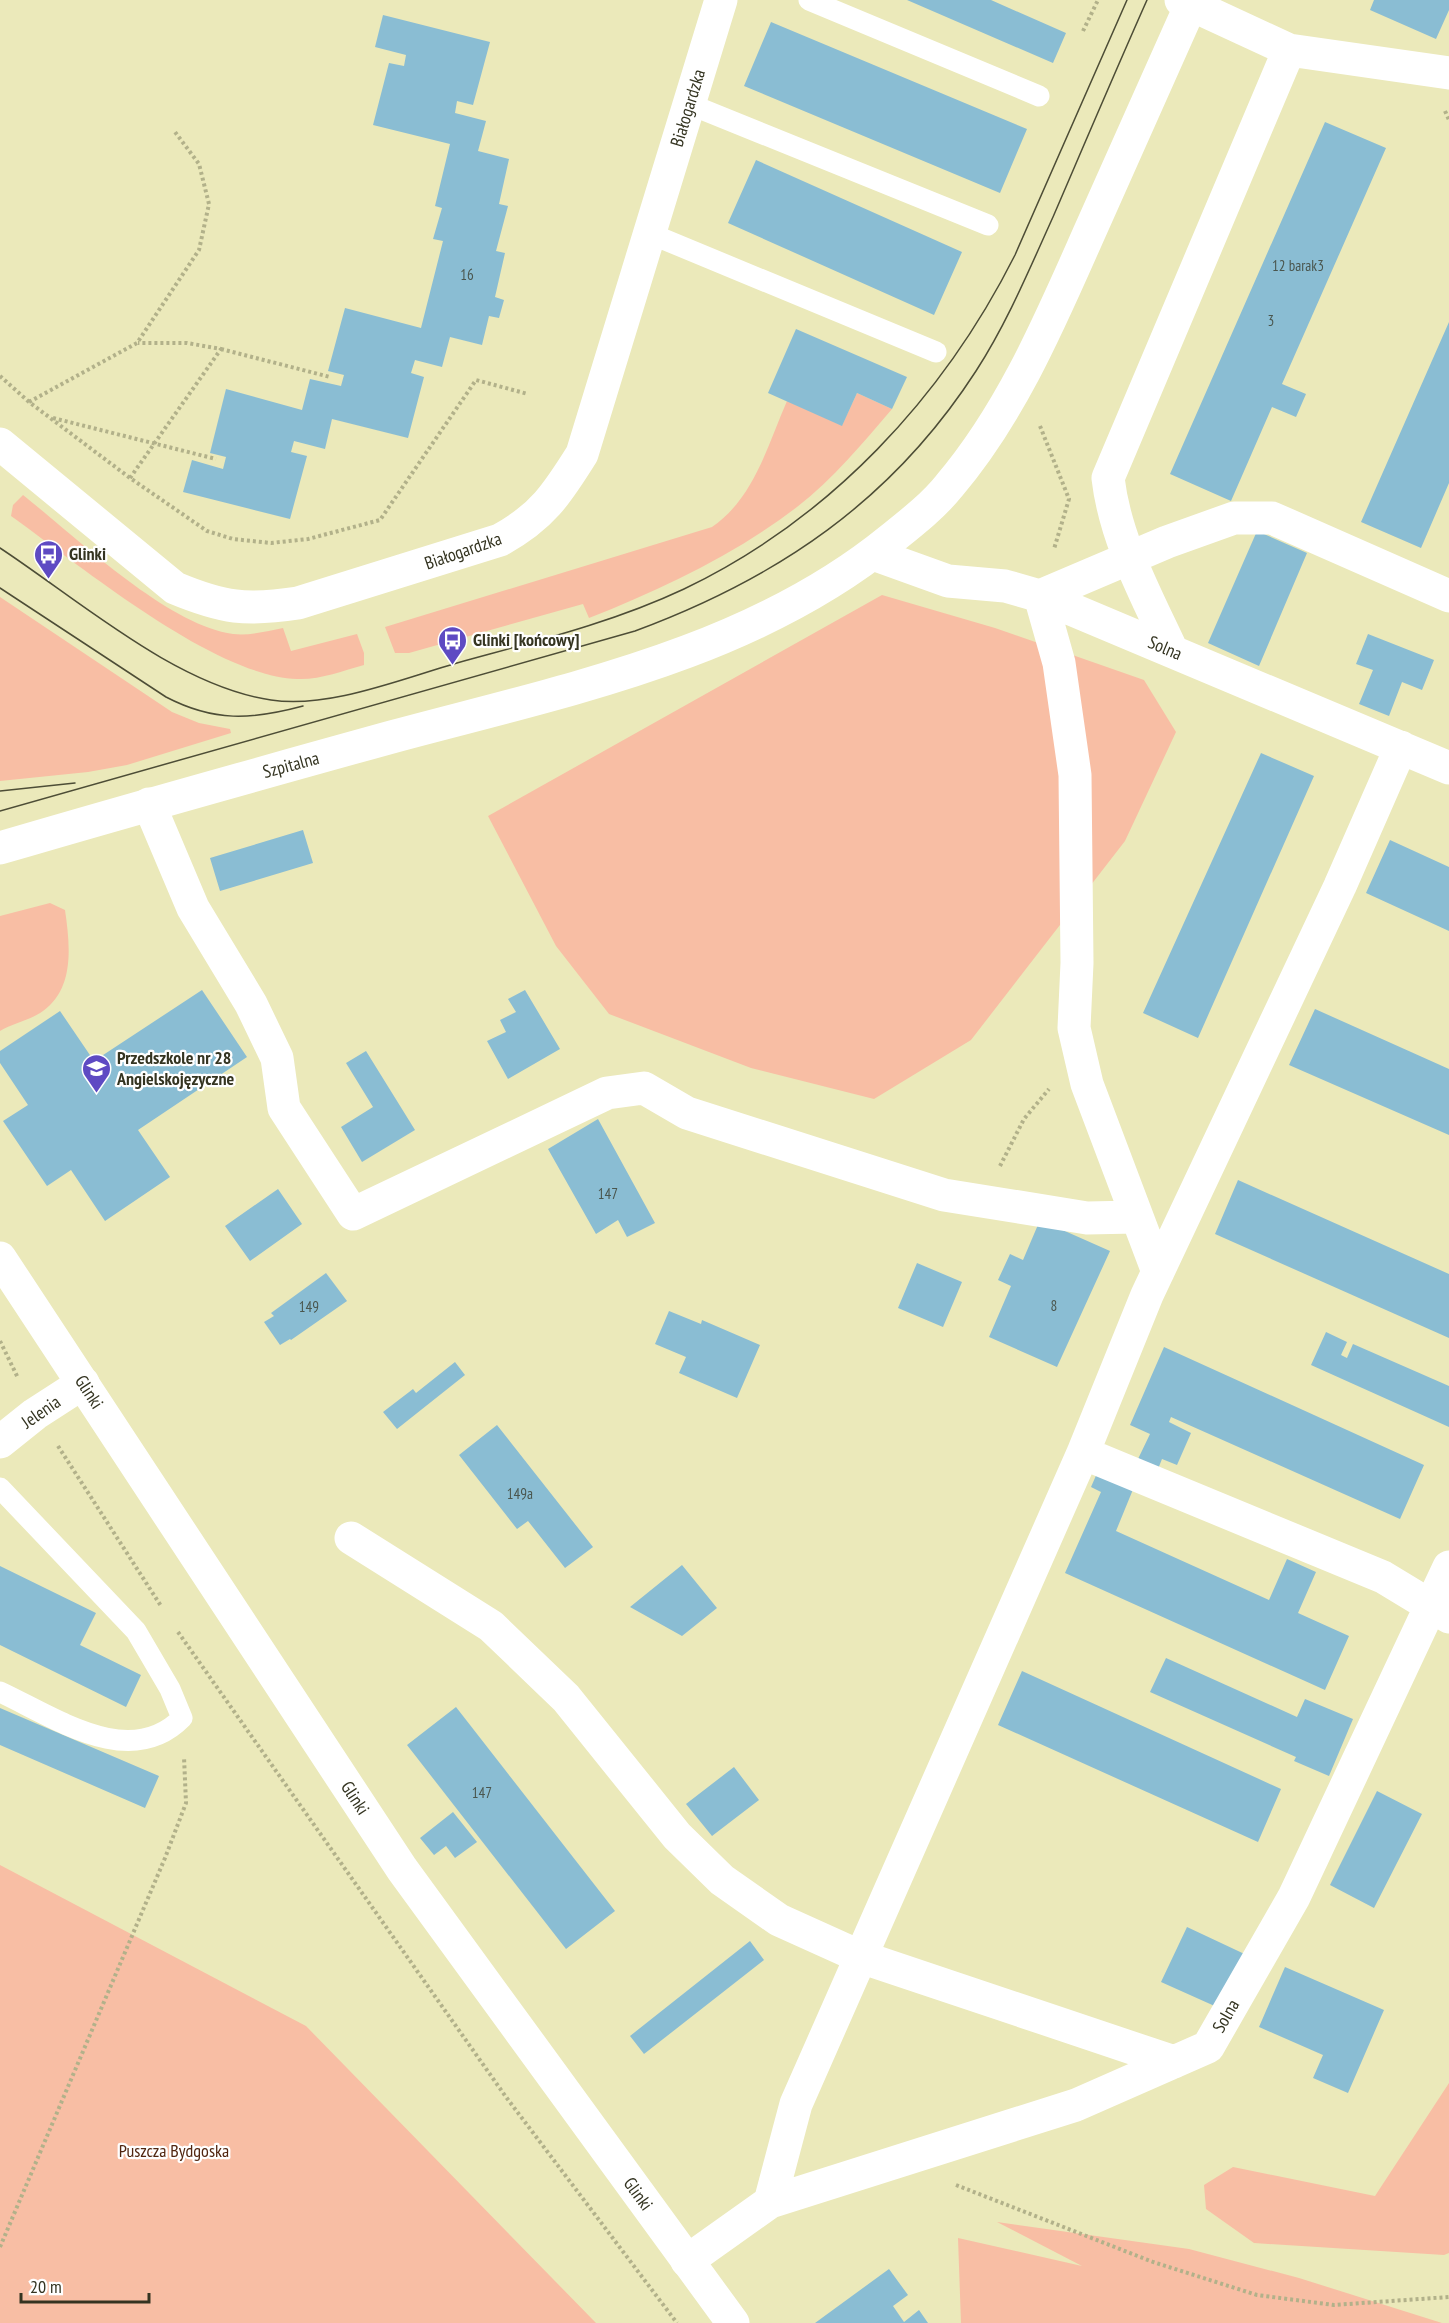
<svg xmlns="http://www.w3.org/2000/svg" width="1449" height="2323" font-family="'PT Sans Narrow',sans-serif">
<rect width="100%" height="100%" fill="#ebe9ba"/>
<path fill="#f8bea4" d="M857,393l35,16c-29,34 -59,70 -95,98 -63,48 -135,82 -208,111l-6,-14 -174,49h-14l-10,-26 327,-100c42,-29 55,-80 75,-126l55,24z
M23,495c53,42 144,130 210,139 17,2 34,-3 50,-6l8,23 66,-17 7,19v12c-22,6 -44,15 -67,14 -84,-3 -217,-114 -286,-163l2,-11z
M882,595l113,33 149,52 32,52 -51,109 -154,199 -97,59 -123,-31 -142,-54 -53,-68 -68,-130z
M0,597l172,115 27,11 31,6 1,4 -104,32 -39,7 -88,9z
M50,903l15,7c5,35 10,78 -22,101 -12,9 -30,12 -43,20v-115z
M0,1865l306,161 290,297h-596z
M1449,2083v170l-5,2 -190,-12 -48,-34 -2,-24 29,-18 142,29z
M997,2222l192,27 110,29 143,45h-481l-3,-85 124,28z"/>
<path fill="#8abdd3" d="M907,0h84l75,33 -13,30z
M1374,0h75v10l-13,29 -66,-29z
M383,15l107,27 -17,63 -16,-4 -2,12 31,8 -8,30 31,8 -10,45 9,2 -12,45 9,2 -10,44 9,3 -5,18 -10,-2 -7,29 -32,-8 -8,30 -27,-7 -4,13 13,4 -16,61 -76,-19 -7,30 -31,-8 -3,11 16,4 -17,63 -107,-27 9,-32 31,9 3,-12 -16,-4 16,-64 76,21 8,-31 31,7 3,-11 -16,-4 17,-63 76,20 22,-87 -10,-2 9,-31 -7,-2 15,-62 -77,-19 16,-62 15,3 2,-11 -31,-8z
M771,22l256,107 -27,64 -256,-107z
M1325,122l61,26 -104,236 24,10 -10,23 -24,-10 -41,94 -61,-27z
M756,160l206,92 -28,63 -206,-92z
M1449,322v161l-28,65 -60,-26z
M796,329l111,48 -15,32 -35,-16 -15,33 -74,-33z
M1257,531l50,22 -48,113 -51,-23z
M1368,634l66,26 -12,30 -20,-8 -13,34 -30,-12 14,-34 -17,-6z
M1261,753l53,23 -116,262 -55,-25z
M303,830l10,33 -93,28 -10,-33z
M1390,840l59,27v64l-83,-38z
M202,990l45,67 -109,73 32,47 -65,44 -34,-51 -24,16 -44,-65 25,-16 -28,-42v-12l60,-40 34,50z
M525,990l35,59 -52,30 -21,-38 19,-9 -6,-12 16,-8 -8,-13z
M1315,1009l134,60v66l-160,-70z
M366,1051l49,79 -53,32 -21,-35 32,-20 -27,-44z
M598,1119l57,104 -28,14 -9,-17 -22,14 -48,-85z
M1238,1180l211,94v64l-234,-104z
M278,1189l24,35 -52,37 -25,-35z
M1040,1220l70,31 -53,116 -68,-30 22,-51 -13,-6 12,-26 13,6z
M917,1263l45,19 -19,45 -45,-19z
M326,1273l21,28 -56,39 -1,-1 -10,6 -16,-23 10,-6 -3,-3z
M669,1311l32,13 1,-4 58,25 -23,53 -58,-25 7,-16 -31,-13z
M1326,1332l21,10 -6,13 6,3 6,-14 96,42v41l-138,-62z
M1164,1347l260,118 -24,54 -229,-102 -2,5 22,11 -14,32 -15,-6 -4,10 -20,-10 12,-25 -20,-9z
M455,1362l10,13 -68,54 -14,-17 30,-23 3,4z
M497,1425l96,122 -28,21 -37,-47 -11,8 -58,-74z
M1098,1471l36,16 -18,44 153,69 18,-41 29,13 -18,41 51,23 -24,54 -260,-117 36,-81 -10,-5z
M682,1565l35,43 -35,28 -52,-29z
M0,1566l96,47 -16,32 61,30 -15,32 -126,-62z
M1166,1658l131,59 8,-18 48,20 -24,57 -35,-15 2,-4 -146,-65z
M1022,1671l259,118 -23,53 -260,-117z
M456,1707l159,204 -49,38 -159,-204z
M0,1708l159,68 -14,32 -145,-63z
M734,1767l25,33 -47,36 -26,-32z
M1377,1791l45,23 -48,94 -44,-23z
M453,1812l24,30 -22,16 -9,-12 -12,9 -14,-17z
M1187,1927l66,31 -25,54 -67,-30z
M750,1941l14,19 -120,94 -14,-18z
M1285,1967l99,43 -36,83 -35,-15 10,-23 -64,-28z
M889,2269l19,26 -15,11 11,16 15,-12 9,13h-113z"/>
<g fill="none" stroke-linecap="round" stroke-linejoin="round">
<path stroke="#b2b18a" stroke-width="4" stroke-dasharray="3 3" stroke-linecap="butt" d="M1083,31l15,-31
M1445,111l4,9
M221,349l109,28
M0,376l29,26 101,76 77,53 26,8 38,4 37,-4 72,-19 96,-140 52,14
M29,402l108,-59 62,-93 10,-46 -10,-40 -24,-32
M53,418l163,41
M1040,426l29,73 -15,50
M130,478l91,-129 -34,-6h-49
M1000,1166l24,-47 25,-30
M0,1341l18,37
M58,1446l103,160
M178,1632l328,465 171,226
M956,2185l197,77 104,33 77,10 115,-8
M0,2247l165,-389 21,-55 -2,-46"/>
<path stroke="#fff" stroke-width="21" d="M809,0l230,96
M689,104l299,121
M651,234l285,118
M0,1488l136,143 34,58 12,29c-52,53 -128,-1 -182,-26"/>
<path stroke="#fff" stroke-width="33" d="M1181,0l108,50 160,23
M0,444l175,144c48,20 71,23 123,15l202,-63c42,-23 57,-46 82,-86l139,-454
M873,554l75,27 57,5 35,10 409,172
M1172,651c-26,-56 -57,-112 -64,-173l181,-428
M149,804l44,104 58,96 26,54 7,50 69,106 254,-121 37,-5 43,25 257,82 143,23 48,-1
M1158,1272l-71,-188 -13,-56 3,-65 -2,-188 -16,-112 -19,-67 127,-54 67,-24h38l177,78
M0,1442l35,-28 48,-31
M1083,1453l300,124 66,40
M351,1538l140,88 75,72 111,138 45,44 57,40 82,37 313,105
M770,2202l306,-97 132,-58 86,-150 155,-330
M687,2261l83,-59 26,-98 287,-651 64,-158 193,-409 61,-139"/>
<path stroke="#fff" stroke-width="33" d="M0,848c129,-38 258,-74 388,-110 173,-47 361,-83 503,-199 20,-16 42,-33 58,-53 63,-74 102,-167 141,-255 34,-77 69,-154 103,-231
M0,1258l402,611 331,454"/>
<path stroke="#4d4d36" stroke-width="1.5" d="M0,548c79,52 176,138 271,152 57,9 130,-21 186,-37 76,-21 155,-40 227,-74 146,-70 259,-191 331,-334l112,-255
M0,588l166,109c48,25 85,23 137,9
M0,791l75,-8
M0,811l635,-180c143,-53 257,-130 341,-260 31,-48 53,-101 77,-154 31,-72 62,-145 94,-217"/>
</g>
<defs>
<symbol id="bus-pin" viewBox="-11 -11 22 30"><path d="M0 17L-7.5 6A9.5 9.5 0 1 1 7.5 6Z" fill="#5e4ac3" stroke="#fff"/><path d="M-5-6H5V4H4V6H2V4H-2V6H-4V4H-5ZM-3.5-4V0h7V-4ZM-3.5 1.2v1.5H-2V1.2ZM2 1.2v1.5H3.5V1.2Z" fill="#fff"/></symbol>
<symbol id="school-pin" viewBox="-11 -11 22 30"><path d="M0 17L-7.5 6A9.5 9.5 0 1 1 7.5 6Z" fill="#5e4ac3" stroke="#fff"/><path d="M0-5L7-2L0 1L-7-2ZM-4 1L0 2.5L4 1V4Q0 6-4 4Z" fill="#fff"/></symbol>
</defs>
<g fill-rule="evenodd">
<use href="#bus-pin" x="32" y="538" width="33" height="45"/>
<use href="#bus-pin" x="436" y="624" width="33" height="45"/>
<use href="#school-pin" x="80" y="1052" width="33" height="45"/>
</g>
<g text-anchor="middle" stroke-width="4.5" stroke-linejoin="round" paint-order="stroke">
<g font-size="15" fill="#4a564e">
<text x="1298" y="271">12 barak3</text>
<text x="467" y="280">16</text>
<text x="1271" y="326">3</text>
<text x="608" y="1199">147</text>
<text x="1054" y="1311">8</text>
<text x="309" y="1312">149</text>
<text x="520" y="1499">149a</text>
<text x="482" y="1798">147</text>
</g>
<g font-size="18" fill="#343421" stroke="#fff">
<text transform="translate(688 108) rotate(-73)" y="6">Białogardzka</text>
<text transform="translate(463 551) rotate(-19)" y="6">Białogardzka</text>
<text transform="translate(1165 648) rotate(23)" y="6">Solna</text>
<text transform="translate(291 765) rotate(-15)" y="6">Szpitalna</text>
<text transform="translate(89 1392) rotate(57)" y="6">Glinki</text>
<text transform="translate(41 1412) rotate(-35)" y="6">Jelenia</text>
<text transform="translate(355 1798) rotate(57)" y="6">Glinki</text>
<text transform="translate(1226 2016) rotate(-60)" y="6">Solna</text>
<text transform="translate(638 2194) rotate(54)" y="6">Glinki</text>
</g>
<g font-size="18" font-weight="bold" fill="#343421" stroke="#fff" text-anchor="start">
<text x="69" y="560">Glinki</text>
<text x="473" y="646">Glinki [końcowy]</text>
<text x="117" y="1064">Przedszkole nr 28<tspan x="117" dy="21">Angielskojęzyczne</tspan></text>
</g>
<g font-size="18" fill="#512610" stroke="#fff">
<text x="174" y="2157">Puszcza Bydgoska</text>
</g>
</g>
<path d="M21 2293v9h128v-9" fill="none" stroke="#343421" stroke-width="3"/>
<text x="30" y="2293" font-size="18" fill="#343421" stroke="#ffffff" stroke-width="4.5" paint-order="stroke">20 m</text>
</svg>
